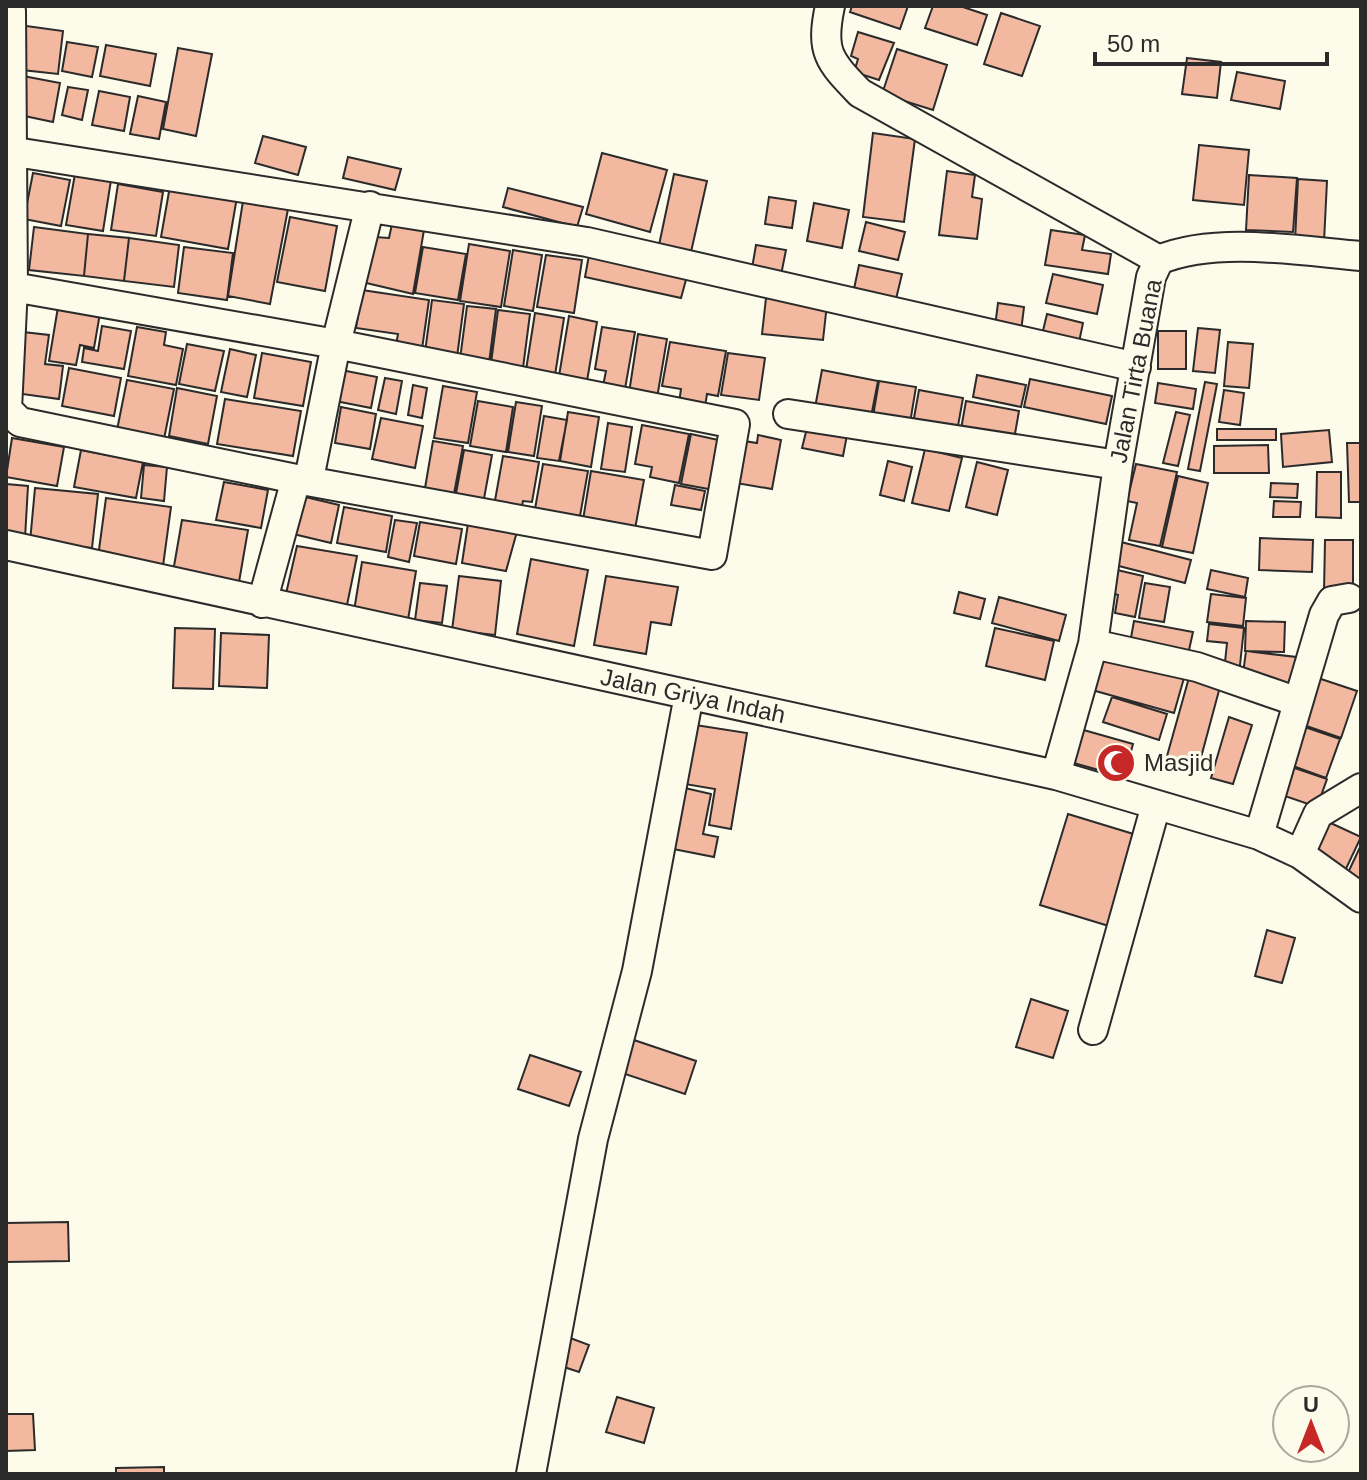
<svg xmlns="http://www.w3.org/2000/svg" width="1367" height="1480" font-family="Arial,sans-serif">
<rect width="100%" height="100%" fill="#fdfbea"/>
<path fill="#f2b8a0" stroke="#2b2b2b" stroke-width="2" d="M852,6h56l-8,23 -50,-17z
M933,6h27l27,9 -10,30 -52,-17z
M1001,13l39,13 -18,50 -38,-12z
M19,25l44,6 -5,43 -45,-5z
M858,32l36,11 -15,37 -25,-8 4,-13 -7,-3z
M67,42l31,5 -6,30 -30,-6z
M106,45l50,9 -6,32 -50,-10z
M178,48l34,6 -16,82 -33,-7z
M897,49l50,16 -14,45 -51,-16z
M1187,58l34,4 -4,36 -35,-4z
M1237,72l48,9 -5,28 -49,-9z
M23,76l37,7 -7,39 -38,-8z
M68,87l20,3 -6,30 -20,-5z
M99,91l31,6 -6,34 -32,-6z
M138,96l28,6 -7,37 -29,-5z
M873,133l42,6 -11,83 -41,-5z
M263,136l43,11 -8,28 -43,-12z
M1199,145l50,5 -5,55 -51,-5z
M602,153l65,17 -17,62 -64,-18z
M348,157l53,12 -6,21 -52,-12z
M947,171l28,4 -3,22 10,2 -5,40 -38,-4z
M33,173l37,7 -9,46 -37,-7z
M75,174l36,6 -8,51 -37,-6z
M674,174l33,7 -16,71 -32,-7z
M1249,175l48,3 -4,54 -47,-2z
M1298,179l29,2 -3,61 -29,-1z
M118,184l45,8 -7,44 -45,-6z
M170,186l67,11 -9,52 -67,-12z
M508,188l75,19 -6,20 -74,-20z
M769,197l27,4 -4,27 -27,-4z
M243,201l45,8 -18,95 -42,-8z
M814,203l35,7 -7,38 -35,-7z
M290,217l47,9 -12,65 -48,-9z
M866,222l39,10 -7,28 -39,-9z
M392,224l32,6 -11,64 -51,-12 13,-45 14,1z
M34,227l54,7 -4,42 -55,-6z
M1051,230l34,5 -3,15 29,4 -3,20 -63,-9z
M88,234l41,4 -5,43 -40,-5z
M129,238l50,7 -5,42 -50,-6z
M469,244l41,7 -9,56 -41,-6z
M756,245l30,5 -6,30 -29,-6z
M184,247l49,6 -6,47 -49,-7z
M423,247l43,7 -8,46 -43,-7z
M513,250l29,5 -9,56 -29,-5z
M546,255l36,5 -8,53 -37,-6z
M589,255l98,21 -6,22 -96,-21z
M859,265l43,9 -6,25 -42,-10z
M1053,274l50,11 -6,29 -51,-11z
M362,290l67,10 -7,49 -26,-4 2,-11 -42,-6z
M766,298l61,6 -4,36 -61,-6z
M432,300l32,4 -7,53 -32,-5z
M998,303l26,4 -3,24 -26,-4z
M467,306l29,3 -7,54 -29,-4z
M58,307l42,6 -6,35 -14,-3 -4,20 -27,-4z
M498,310l32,4 -7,54 -32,-5z
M535,313l29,5 -9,57 -29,-5z
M1047,314l36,9 -5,24 -37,-8z
M569,316l28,6 -10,59 -28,-5z
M102,326l29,5 -7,38 -42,-7 2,-14 14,3z
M137,327l29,5 -2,13 19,4 -7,36 -48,-9z
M602,327l33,5 -10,57 -22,-3 3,-15 -11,-2z
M1198,328l22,2 -5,43 -22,-2z
M1158,331h28v38h-28z
M23,332l26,3 -4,29 18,2 -4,33 -44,-6z
M638,334l29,5 -10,59 -28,-5z
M670,342l56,9 -8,45 -11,-2 -2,13 -26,-4 2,-14 -19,-3z
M1228,342l25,2 -4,44 -25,-2z
M187,344l37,7 -9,40 -36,-7z
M230,349l26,6 -9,42 -26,-5z
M262,353l49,9 -8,44 -49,-8z
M728,353l37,5 -6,42 -38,-5z
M69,368l52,10 -7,38 -52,-10z
M336,369l41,8 -6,31 -41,-8z
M822,370l56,11 -8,41 -56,-9z
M977,375l49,10 -5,22 -48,-10z
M385,378l17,3 -6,33 -18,-4z
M1030,379l82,17 -6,28 -82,-17z
M127,380l47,9 -10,50 -47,-9z
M879,381l37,6 -7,42 -37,-7z
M1205,382l12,2 -17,87 -12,-2z
M1158,383l38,6 -3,20 -38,-6z
M413,385l14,3 -5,30 -14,-3z
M443,386l34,6 -9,51 -34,-5z
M177,388l40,8 -9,48 -39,-8z
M919,390l44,8 -7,39 -44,-8z
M1224,390l20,3 -4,32 -21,-3z
M225,399l76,12 -8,45 -76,-12z
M478,401l35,6 -7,45 -36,-6z
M966,401l53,10 -6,34 -53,-10z
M516,402l26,4 -8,50 -26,-4z
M341,407l35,7 -6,35 -35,-6z
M568,412l31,5 -8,50 -31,-6z
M1176,412l14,3 -12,51 -15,-3z
M544,416l23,4 -8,41 -22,-3z
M381,418l42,8 -8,42 -43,-9z
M608,423l24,4 -7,45 -24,-3z
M642,425l47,9 -10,49 -29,-6 2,-10 -17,-3z
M807,428l40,7 -4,21 -41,-8z
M1217,429h59v11h-59z
M1329,430l3,32 -49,5 -2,-33z
M691,434l32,7 -9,49 -33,-6z
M758,435l23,5 -9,49 -36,-6 8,-42 13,2z
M12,438l52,9 -7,39 -51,-9z
M433,441l30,5 -10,53 -29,-5z
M1347,443h14v59h-12z
M1268,445l1,28h-55v-27z
M925,449l37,9 -13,53 -37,-8z
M81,450l62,12 -7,36 -62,-11z
M464,450l28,5 -9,49 -28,-5z
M503,456l36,6 -7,40 -9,-1 -2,9 -27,-4z
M888,461l24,6 -8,34 -24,-6z
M977,462l31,8 -11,45 -31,-8z
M543,464l45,7 -8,45 -45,-7z
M1136,464l41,8 -17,74 -31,-6 8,-37 -10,-2z
M144,465l23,2 -3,34 -23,-3z
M591,471l53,9 -9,49 -52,-9z
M1317,472h24v46l-25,-1z
M1178,476l30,7 -15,70 -31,-6z
M224,482l44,8 -7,38 -45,-8z
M1271,483l27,1 -1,14 -27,-1z
M6,484l22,2 -3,52 -19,-2z
M675,485l30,6 -4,19 -30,-5z
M35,488l63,6 -6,54 -62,-6z
M297,495l42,10 -8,38 -42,-10z
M106,498l65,9 -8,59 -65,-9z
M1274,501l27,1 -1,15h-27z
M344,507l48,9 -6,36 -49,-9z
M469,517l49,11 -12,43 -44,-8z
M182,520l66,10 -9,52 -66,-10z
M395,520l22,3 -8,39 -21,-5z
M420,522l42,7 -6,35 -42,-8z
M1260,538l53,2 -1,32 -53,-2z
M1325,540h28v52h-29z
M1121,542l70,18 -6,23 -70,-18z
M297,546l60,10 -11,54 -61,-12z
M531,559l57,11 -14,76 -57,-12z
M362,562l54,9 -9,55 -54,-9z
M1117,570l26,6 -8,41 -20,-4 3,-18 -6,-2z
M1211,570l37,8 -3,19 -38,-8z
M459,576l42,5 -6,54 -43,-5z
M606,576l72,11 -7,38 -20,-3 -5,32 -52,-9z
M420,583l27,3 -5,37 -27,-3z
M1145,583l25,4 -6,35 -25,-4z
M959,592l26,7 -5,20 -26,-6z
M1211,594l35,4 -3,28 -36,-4z
M999,597l67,18 -7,26 -67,-18z
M1134,621l59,11 -6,27 -58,-10z
M1246,621l39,1 -1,30 -39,-1z
M1209,624l35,4 -5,46 -15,-2 3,-29 -20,-2z
M175,628l40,1 -2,60 -40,-1z
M995,628l59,13 -9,39 -59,-14z
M221,633l48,2 -2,53 -48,-2z
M1246,651l50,6 -3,30 -51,-6z
M1102,654l82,24 -10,35 -82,-23z
M1190,674l31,9 -22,82 -32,-9z
M1312,676l45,15 -16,47 -46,-16z
M1112,697l55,17 -8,26 -56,-18z
M1229,717l23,8 -19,59 -22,-6z
M689,724l58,9 -16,96 -22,-4 6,-36 -36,-6z
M1296,724l44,15 -14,39 -44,-16z
M1080,729l53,15 -9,33 -54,-15z
M1283,764l44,15 -10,28 -44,-15z
M676,786l35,8 -8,40 15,3 -4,20 -51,-10z
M1068,814l72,22 -28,91 -72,-22z
M1322,819l39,18 -17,36 -39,-17z
M1361,845v39l-15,-7z
M1267,930l28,8 -13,45 -27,-7z
M1031,999l37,12 -15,47 -37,-11z
M631,1039l65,22 -11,33 -66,-22z
M530,1055l51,17 -12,34 -51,-17z
M68,1222l1,39 -63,1v-39z
M565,1336l24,9 -10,27 -24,-8z
M617,1397l37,11 -10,35 -38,-11z
M6,1414h27l2,36 -29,1z
M164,1467v7h-48v-6z"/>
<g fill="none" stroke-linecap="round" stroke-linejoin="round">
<defs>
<path id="street" d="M830,6c-10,46 -1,55 30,87l299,167 -8,17 -33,188 -25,179 -37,131
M11,11l2,276 -6,122 13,13 276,57 416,76 23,-131 -399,-80 -323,-57
M9,151l578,91 549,125
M1159,260c56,-24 142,-9 202,-4
M788,414l330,51
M309,479l27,-135 34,-138
M6,545l1050,230 203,60 41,19 61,44
M262,603l34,-124
M1093,644l104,23 101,35
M1259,835l65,-220 8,-14 17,-3
M1300,854l18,-40 43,-26
M1093,1030l63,-225
M531,1474l62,-335 44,-168 52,-276"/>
</defs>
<use href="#street" stroke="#2b2b2b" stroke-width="32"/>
<use href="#street" stroke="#fdfbea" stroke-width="28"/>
</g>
<defs>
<symbol id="mosque-disc" viewBox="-11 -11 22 22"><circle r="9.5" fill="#c62828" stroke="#fdfbea"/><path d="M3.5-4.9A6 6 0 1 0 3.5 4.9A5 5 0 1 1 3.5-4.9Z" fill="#fff"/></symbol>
</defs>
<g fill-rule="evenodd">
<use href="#mosque-disc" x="1094" y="741" width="44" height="44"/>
</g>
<g text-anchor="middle" stroke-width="6" stroke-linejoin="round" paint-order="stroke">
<g font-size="24" fill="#2b2b2b" stroke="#fdfbea">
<text transform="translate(1136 371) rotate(-79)" y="8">Jalan Tirta Buana</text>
<text transform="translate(693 696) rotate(12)" y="8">Jalan Griya Indah</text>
</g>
<g font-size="24" fill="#2b2b2b" stroke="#fdfbea" text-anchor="start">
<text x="1144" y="771">Masjid</text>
</g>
</g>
<rect width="1367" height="1480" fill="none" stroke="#2b2b2b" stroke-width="16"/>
<g transform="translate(1311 1424)"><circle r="38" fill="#fdfbea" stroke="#a9a89e" stroke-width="2"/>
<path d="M0-6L14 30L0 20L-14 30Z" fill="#c62828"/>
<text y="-12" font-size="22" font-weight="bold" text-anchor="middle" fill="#2b2b2b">U</text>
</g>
<path d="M1095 52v12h232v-12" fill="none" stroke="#2b2b2b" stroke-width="4"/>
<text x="1107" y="52" font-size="24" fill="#2b2b2b" stroke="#fdfbea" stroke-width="6" paint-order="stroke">50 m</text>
</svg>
